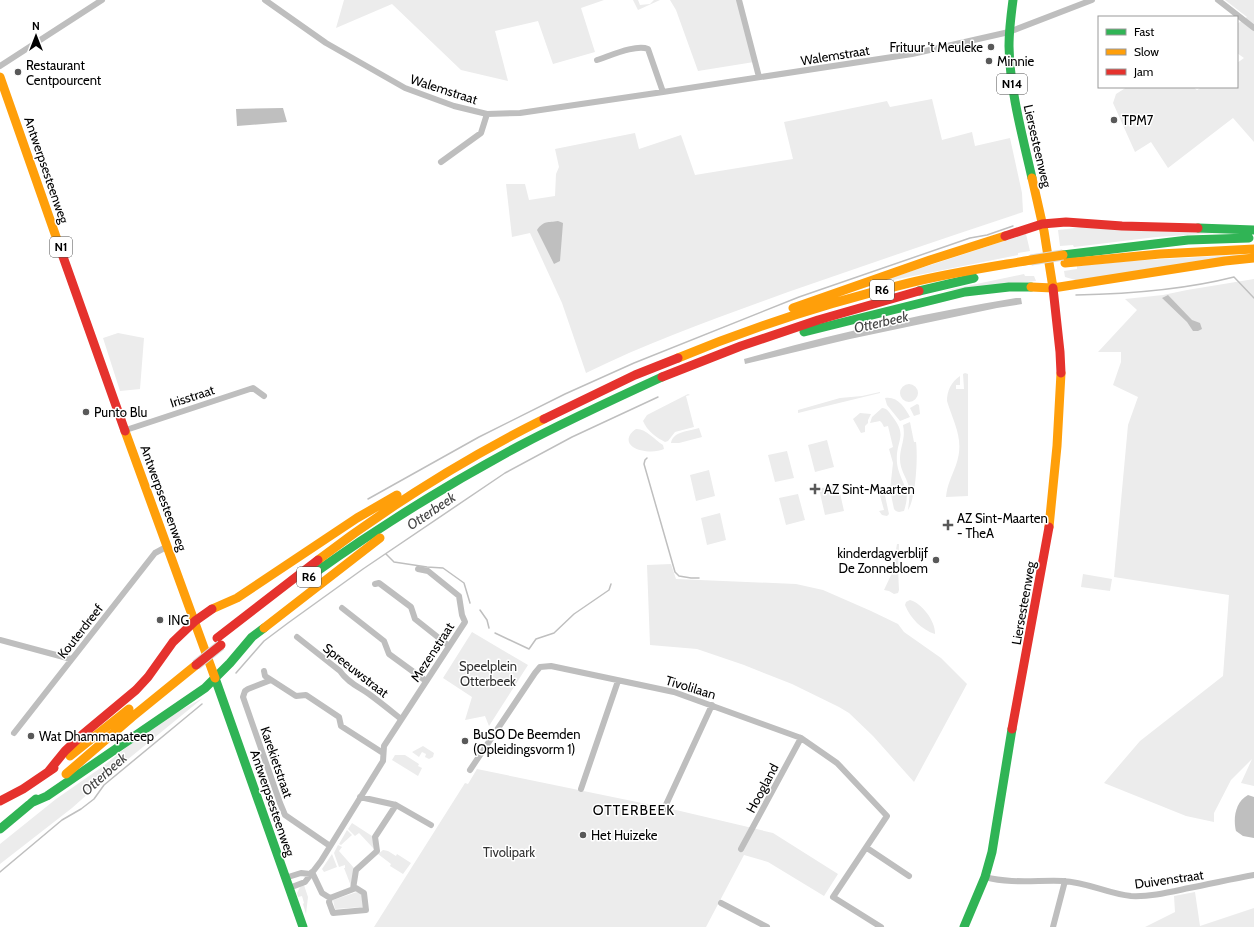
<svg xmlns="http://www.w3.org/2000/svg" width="1254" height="927" font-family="Cabin,sans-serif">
<rect width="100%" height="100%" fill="#fff"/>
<path fill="#ececec" d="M344,0h260l-23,8 14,44 -42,12 -15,-43 -43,10 13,50 -47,-11 -69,-66 -56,24z
M633,0h5l2,5 10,-1 4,-4h6l-22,10z
M670,0h69l15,62 -56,9 -22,-61z
M1225,0h29v142l-21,-24 -65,50 -17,-26 -16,10 -22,-49 3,-9 11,-7h66l4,3 5,-3h35v-24l7,-5 -7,-5v-29l10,-7z
M932,99l10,41 30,-8 3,14 35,-8 12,55 1,19c-79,26 -157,53 -235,80 -68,25 -137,49 -202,81l-24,-70 -32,-70 -18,4 -6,-53h19l4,16 26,-4 1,-22 3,-7 -4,-18 80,-16 4,16 42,-14 14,40 98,-16 -9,-37 103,-21 3,6z
M1083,227l150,5 -77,5 -82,10 -1,-2 -13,1 -2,-16z
M1026,234l4,17 -12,2v2l-125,25 -61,17z
M1254,254l-175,27 -14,-4 -1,-6 13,-2v-3l52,-5z
M1024,274l1,2h9l2,5 -93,10z
M1254,279v507l-13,-3 11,-24 -21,21 -17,33v9l-28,-6 -82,-33 36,-42 83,-65 6,-81 -115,-18 14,-152 10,-28 -25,-12 8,-23v-10h-23l39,-42 -12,-11 38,-4 24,-5z
M118,333l26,5 -4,51 -20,2 -17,-53z
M965,373l3,1v122l-22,1c1,-12 6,-21 10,-32 9,-25 -2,-41 -9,-64 0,-10 4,-19 13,-25v9h-4v4h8l-1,-15z
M900 393a9 9 0 1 1 18 0a9 9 0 1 1-18 0Z
M880,392v1l-82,20v-3l42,-12 22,-2z
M688,394l2,1 -4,1 8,31 -19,5 -7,9 -3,1c-8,-4 -18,-11 -22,-21l4,-6z
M885,398c13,-2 20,10 25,19l-10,4 -13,-16z
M917,404l2,1 1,9 -6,2 -4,-8z
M882,408c5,0 7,4 10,8 17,21 3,24 5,47 1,10 6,17 9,27 2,7 0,14 -2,21 -4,1 -7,2 -10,-2l-4,-19 3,-27 -4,-14 4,-2 -5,-21 -4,1 -2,-4 -2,-2 -10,2 2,-6z
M860,413l11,1 -3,6v3l-3,3v6l-4,1 -8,-14z
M910,422l4,20h2c2,13 0,57 -8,68 1,-8 2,-15 1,-22 -2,-11 -9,-17 -9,-29 0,-13 6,-20 3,-34z
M699,428l3,9 -23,6h-8c2,-12 19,-12 28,-15z
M636,429c9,-1 19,11 27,16l1,4c-8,4 -24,3 -31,-2 -8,-5 -4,-14 3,-18z
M827,440l7,27 -19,5 -7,-27z
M787,451l7,27 -19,4 -7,-27z
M709,470l6,26 -19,5 -6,-26z
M838,484l6,27 -19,4 -6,-26z
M881,489l3,2 5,23 -2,2 -5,-1 -3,-4 5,-1 -5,-18 -5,1 1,-3z
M798,494l7,26 -19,5 -7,-27z
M720,513l6,27 -19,5 -6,-27z
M897,544h2l-1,25 1,21 -1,3 -4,1 -5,-3 -5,-1 8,-17z
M671,564l5,15 120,5 27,6 48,21 27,13 6,8 37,26 26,26 -53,98 -41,-46 -24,-23 -10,-6 -47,-23 -48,-19 -47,-16 -47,-4 -3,-80z
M1083,574l29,5 -2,12 -29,-4z
M910,600c12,3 26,22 25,34 -13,-4 -25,-16 -30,-29l1,-3z
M472,632l56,33 -39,61 -4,-10 -20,4 7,-23 -29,-19z
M203,698l-87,71 -44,39 -72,56v-20l56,-45 46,-32 41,-33 23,-16z
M423,746l11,7 -1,4 -4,2 -4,-2 1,-3 -4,-2 -3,5 -7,-5z
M395,755h10l14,9 -1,2 4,2 -4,8 -26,-16z
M477,769l199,41 97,23 65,41 -14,22 -56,-34 -24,-7 -38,72h-332l91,-144 3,1z
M352,823l20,13 2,13 -15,-16 -4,3 -7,-7z
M347,830l5,5 -11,10 -2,-1z
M338,845l4,2 -3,4 15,17 -3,18 -7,-18h1v-3l-6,2 -5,-14z
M383,850l5,1 8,5 1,-2 14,9 -8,11 -13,-8 1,-2 -13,-10z
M332,854l5,13 -13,5 -2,-3z
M304,885l4,12 -2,17 -3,-10 1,-1 -2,-7 -4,1 -1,-4 3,-6z
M357,892l5,3 1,12 -28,2 -2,-9z
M1195,892l5,34 54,-18v19h-109l30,-15 -1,-16z"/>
<path fill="#bfbfbf" d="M283,108l4,14 -50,4 -1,-17z
M558,221l5,2 -3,38 -6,3 -17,-34c7,-10 11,-7 21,-9z
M1168,295l24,25 8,3 2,6 -4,2h-5l-6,-9 -25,-24z
M1016,298h5l1,6 -25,4 -147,31 -105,25 -1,-5c89,-25 180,-46 272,-61z
M1248,795l6,2v41l-11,-2 -7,-5c-3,-12 -1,-29 12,-36z"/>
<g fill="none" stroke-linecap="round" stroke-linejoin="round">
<path stroke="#bfbfbf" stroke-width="1.5" d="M1076,295c53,-1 107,-5 158,-18l20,21
M647,458l-2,2 -1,4 31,108 4,4 12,2h8
M368,499l111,-62 86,-43 69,-31 165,-66 171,-59 17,-3 26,-9
M386,554l8,8 33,5 16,1 21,15 6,20
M480,610l7,10 2,8
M495,633l34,16 7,-10 18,-6 20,-19 35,-24 2,-6
M236,673l28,-32 24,-18 75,-54 142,-96 67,-36 86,-40
M0,872l62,-52 19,-11 13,-10 10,-14 98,-81"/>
<path stroke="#bebebe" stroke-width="6" d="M265,0l61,43 79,45 49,18 33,8 33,-1 143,-21 249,-38 97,-22 83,-32
M739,0l20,77
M1218,0l36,28
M597,60c13,-4 39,-16 51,-11l15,43
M0,66l102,-66
M441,162l40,-29 6,-19
M126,430l127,-42 11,8
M375,584l4,-1 32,24 4,12 34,27
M342,608l42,33 5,13 37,27
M297,637l43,34c7,11 19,16 29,23 11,8 22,17 32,25
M0,640l71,19
M264,671l1,5 31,20 10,-1 33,22 2,9 42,27
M271,680l-23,9 -3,2 -2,6 37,106 5,12 45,31
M14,733l141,-180 13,-7
M470,770l65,-97 5,-6 11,-1 123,26 127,46 36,25 50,53 -54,81 48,30
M581,789l37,-108
M360,797l36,8
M664,809l48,-104
M867,848l42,28
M741,849l60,-111
M312,872l10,21 8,5 26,-10 8,5 2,17 -33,3 -4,-11 1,-4
M985,877c26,7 52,3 78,4 24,1 45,13 68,15 19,1 39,-4 58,-8 21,-4 43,-9 65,-13
M285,878l16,-5 9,1
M289,888l16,-6 16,-21 62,-100 1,-15 81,-124 -3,-7 -3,-19 -31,-25 -10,-2
M353,889l3,-19 21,-19 -2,-14 21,-32 35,20
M721,903l46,24
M1053,927l12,-46"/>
<path stroke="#30b455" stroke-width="9" d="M1013,0c-2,15 -4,30 -4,46 1,45 13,88 23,132
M1198,228l56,2
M1063,255l125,-15 61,-2
M919,291l55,-13
M804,332l161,-40 44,-5h22
M313,574c66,-47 135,-90 206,-128 47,-25 95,-47 143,-69
M215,678l88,249
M31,803l16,-7 158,-108 25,-25 22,-26 12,-9
M0,829l36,-30
M964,927l21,-50 7,-25 20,-123"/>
<path stroke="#ff9f0a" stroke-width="9" d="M0,77l61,174
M1032,178l12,53 9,57
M1065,263l95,-9 94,-5
M1031,287l22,1 172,-27 29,-3
M793,308l137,-48 75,-24
M678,358c74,-31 152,-56 231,-75 40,-10 81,-16 122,-23
M125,431l90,247
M1049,527l8,-81 4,-73
M318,560c71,-54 146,-101 226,-141
M212,609l25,-11 120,-80 40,-23
M264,628l116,-90
M70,756l59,-47
M66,774l66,-57 64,-52"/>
<path stroke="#e5322d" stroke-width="9" d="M1005,236l37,-12 24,-2 56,4 76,2
M61,251l64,180
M1053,288l7,64 1,21
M662,377l79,-31 77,-26 101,-29
M544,419l91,-44 43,-17
M217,638l101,-78
M1012,729l37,-202
M48,772l17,-21 17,-16 54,-45 12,-13 25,-35 22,-21 17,-12
M0,801l23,-12 31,-21"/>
<defs>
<path id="slow-bridge" d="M1031,260l32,-5"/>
<path id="jam-bridge" d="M196,665l25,-20"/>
</defs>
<use href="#slow-bridge" stroke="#dbdbdb" stroke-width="11" stroke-linecap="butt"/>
<use href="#jam-bridge" stroke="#dbdbdb" stroke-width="11" stroke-linecap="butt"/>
<use href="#slow-bridge" stroke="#ff9f0a" stroke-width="9"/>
<use href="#jam-bridge" stroke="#e5322d" stroke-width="9"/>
</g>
<g fill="#595959" stroke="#fff" stroke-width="1.5">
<circle cx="991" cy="47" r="4"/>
<circle cx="989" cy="61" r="4"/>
<circle cx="18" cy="72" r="4"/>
<circle cx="1114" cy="120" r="4"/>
<circle cx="86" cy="412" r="4"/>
<path d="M813 483h4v4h4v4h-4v4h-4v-4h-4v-4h4z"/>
<path d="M946 519h4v4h4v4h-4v4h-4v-4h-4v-4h4z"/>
<circle cx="936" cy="560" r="4"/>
<circle cx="160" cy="620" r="4"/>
<circle cx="31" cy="736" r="4"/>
<circle cx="465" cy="741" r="4"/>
<circle cx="583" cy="835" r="4"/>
</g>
<g text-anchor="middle" stroke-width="3" stroke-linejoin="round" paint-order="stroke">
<g fill="#fff" stroke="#4c4c4c" stroke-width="1">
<rect x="997" y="74" width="30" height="20" rx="3"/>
<rect x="50" y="237" width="22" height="20" rx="3"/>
<rect x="870" y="280" width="24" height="20" rx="3"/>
<rect x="297" y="567" width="24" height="20" rx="3"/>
</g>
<g font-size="12" font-weight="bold" fill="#000">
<text x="1012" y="88">N14</text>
<text x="61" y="251">N1</text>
<text x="882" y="294">R6</text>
<text x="309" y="581">R6</text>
</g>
<g font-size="13" fill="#000" stroke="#fff" text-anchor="start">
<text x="983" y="52" text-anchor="end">Frituur 't Meuleke</text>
<text x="997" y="66">Minnie</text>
<text x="26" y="70">Restaurant<tspan x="26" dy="15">Centpourcent</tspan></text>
<text x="1122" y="125">TPM7</text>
<text x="94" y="417">Punto Blu</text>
<text x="824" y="494">AZ Sint-Maarten</text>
<text x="957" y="523">AZ Sint-Maarten<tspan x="957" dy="15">- TheA</tspan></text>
<text x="928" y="558" text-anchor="end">kinderdagverblijf<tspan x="928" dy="15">De Zonnebloem</tspan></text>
<text x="168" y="625">ING</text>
<text x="473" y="739">BuSO De Beemden<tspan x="473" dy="15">(Opleidingsvorm 1)</tspan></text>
<text x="39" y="741">Wat Dhammapateep</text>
<text x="591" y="840">Het Huizeke</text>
</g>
<g font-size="13" fill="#000" stroke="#fff">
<text transform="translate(835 55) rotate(-9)" y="5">Walemstraat</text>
<text transform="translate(444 89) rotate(18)" y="5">Walemstraat</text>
<text transform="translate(1038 146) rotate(77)" y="5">Liersesteenweg</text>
<text transform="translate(47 170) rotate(71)" y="5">Antwerpsesteenweg</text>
<text transform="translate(192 396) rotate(-18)" y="5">Irisstraat</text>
<text transform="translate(164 498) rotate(70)" y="5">Antwerpsesteenweg</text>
<text transform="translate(1023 603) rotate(-80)" y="5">Liersesteenweg</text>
<text transform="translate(80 631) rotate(-52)" y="5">Kouterdreef</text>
<text transform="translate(432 652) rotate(-57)" y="5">Mezenstraat</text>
<text transform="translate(356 670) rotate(38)" y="5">Spreeuwstraat</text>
<text transform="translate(691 687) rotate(17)" y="5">Tivolilaan</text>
<text transform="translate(277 762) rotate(71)" y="5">Karekietstraat</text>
<text transform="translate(762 788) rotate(-62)" y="5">Hoogland</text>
<text transform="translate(273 803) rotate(71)" y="5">Antwerpsesteenweg</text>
<text transform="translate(1169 879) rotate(-8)" y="5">Duivenstraat</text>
</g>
<g font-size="13" fill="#333" stroke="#fff">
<text x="488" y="671">Speelplein<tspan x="488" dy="15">Otterbeek</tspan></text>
<text x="509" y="857">Tivolipark</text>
</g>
<g font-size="14" font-style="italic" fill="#444" stroke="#fff">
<text transform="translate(881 322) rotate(-13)" y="5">Otterbeek</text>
<text transform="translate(431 511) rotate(-34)" y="5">Otterbeek</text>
<text transform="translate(104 774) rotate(-42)" y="5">Otterbeek</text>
</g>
<g font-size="14" letter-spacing="1" fill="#000" stroke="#fff">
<text x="634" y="815">OTTERBEEK</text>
</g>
</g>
<rect x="1098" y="16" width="140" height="72" fill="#ffffff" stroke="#999999"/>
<rect x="1106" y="29" width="20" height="6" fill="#30b455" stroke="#999999"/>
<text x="1134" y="36" font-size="12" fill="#000000">Fast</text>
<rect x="1106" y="49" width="20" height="6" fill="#ff9f0a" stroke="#999999"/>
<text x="1134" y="56" font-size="12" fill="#000000">Slow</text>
<rect x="1106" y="69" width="20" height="6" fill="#e5322d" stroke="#999999"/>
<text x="1134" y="76" font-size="12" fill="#000000">Jam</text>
<g transform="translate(36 36)" stroke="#ffffff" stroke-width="3" paint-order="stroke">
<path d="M0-3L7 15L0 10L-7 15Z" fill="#000000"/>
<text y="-6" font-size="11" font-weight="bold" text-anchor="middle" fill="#000000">N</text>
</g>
</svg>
